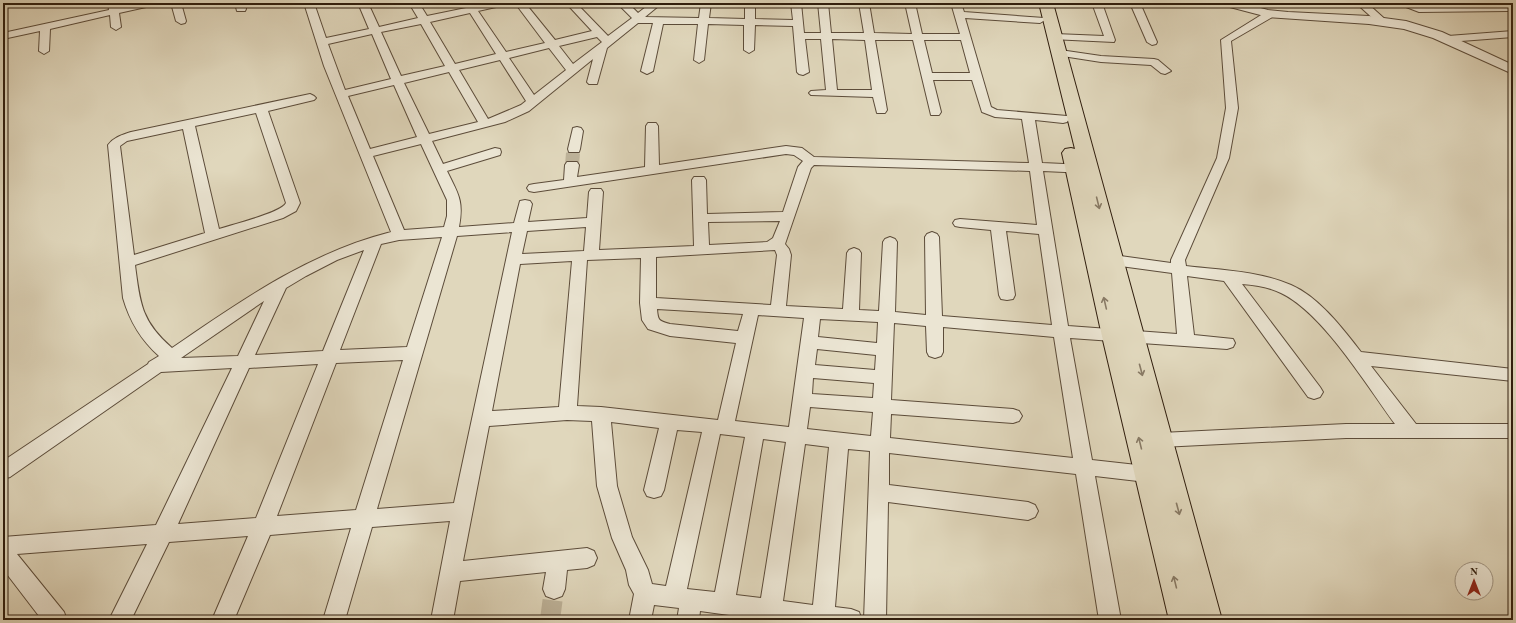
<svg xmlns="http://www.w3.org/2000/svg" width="1516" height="623" font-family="'Old Standard TT',serif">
<rect width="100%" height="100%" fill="#e0d7bc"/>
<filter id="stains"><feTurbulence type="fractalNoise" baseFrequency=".005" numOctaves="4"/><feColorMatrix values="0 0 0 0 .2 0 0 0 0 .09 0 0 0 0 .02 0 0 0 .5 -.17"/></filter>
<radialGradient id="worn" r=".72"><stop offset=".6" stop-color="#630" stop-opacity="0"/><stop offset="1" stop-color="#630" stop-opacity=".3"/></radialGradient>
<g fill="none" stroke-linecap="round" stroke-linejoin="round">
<path stroke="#bdb299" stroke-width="11" stroke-dasharray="11 5.5" stroke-linecap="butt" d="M573,154l1,-5"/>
<path stroke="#bdb299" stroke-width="14" stroke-dasharray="14 8" stroke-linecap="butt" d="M572,165l1,-12"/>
<path stroke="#bdb299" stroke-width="20" stroke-dasharray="20 10" stroke-linecap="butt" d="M550,620l4,-31"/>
<defs>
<path id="minor" d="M108,3h10l1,4 20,-4h18l-2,2 -36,8 2,14 -5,3 -5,-3 -1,-12 -60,14 -1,22 -5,3 -5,-3 1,-20 -37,8v-6l106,-23z
M171,3h10l5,18 -1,2 -4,1 -5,-3z
M235,3h10l1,6 -1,2h-8z
M304,3h10l12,35 43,-9 -11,-26h10l11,24 39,-9 -9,-15h10l8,13 39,-8 -3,-5h10l2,3 13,-3h19l-2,2 -27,6 28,41 39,-9 -30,-40h10l30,37 37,-9 -26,-28h10l32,33 24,-18 -15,-15h11l10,10 13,-10h11l-17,14 54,1 2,-15h10l-2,15 36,1v-16h10v16l38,1 -2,-17h10l3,30h17l-3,-30h10l3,30h33l-5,-30h10l5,30 38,1 -7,-31h10l7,31h38l-9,-31h10l3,9 80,6 1,2 -5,3 -75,-5 26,89 6,3 70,6 2,3 -2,3 -4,1 -28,-3 7,43 44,2 5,1 2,3 -2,3 -5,1 -43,-2 25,155 109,8 -5,-61 -59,-8 -5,-2 -2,-3 2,-3 5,-2 58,8v-3l46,-102 9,-50 -5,-68 45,-28h8l1,2 -1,2 -43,25 7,67 -9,50 -44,102 1,6c34,4 73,5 105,19 28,12 52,44 70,67l152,17v12l-142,-15 45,58h97v14h-167l-185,9 -7,-2 -2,-5 2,-5 7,-2 185,-9h49c-28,-38 -72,-111 -114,-131 -12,-6 -26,-8 -39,-9l78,103 3,5 -3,5 -6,2 -6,-2 -84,-116 -37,-5 7,59 39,4 2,4 -2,4 -6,2 -157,-11 22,122 63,7 7,2 3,6 -3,6 -7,2 -60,-7 26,144h-22l-23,-146 -187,-21v32l139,17 7,3 3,6 -3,6 -7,3 -140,-18 -2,118h-22l6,-169 -22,-2 -13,158 16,2 8,3 3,8h-104v-1l-58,-8 -1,9h-22l2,-12 -25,-3 -3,15h-22l5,-26 -5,-9 -3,-15 -14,-32 -15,-52 -5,-65 -25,-1 -78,6 -26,135 124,-13 7,3 3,7 -3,7 -7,3 -20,2 -2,19 -3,7 -8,3 -8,-3 -3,-7 3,-17 -86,9 -7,39h-22l19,-99 -78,6 -27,93h-22l28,-92 -81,7 -36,85h-22l36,-84 -79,6 -38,78h-22l38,-76 -130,10 47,58 3,8h-25l-39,-51v-32l153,-12 76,-157 -71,4 -151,105 -7,2v-18l145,-97 1,-2 10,-6c-18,-16 -29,-34 -36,-58l-15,-153c6,-8 14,-10 23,-13l179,-38 4,2 2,2 -2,2 -46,11 32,92 -4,8 -13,7 -148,47c5,38 6,56 37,83 69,-47 136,-95 219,-116l-67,-166zM470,13l26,41 -41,10 -25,-42zM638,23h15l-12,48 6,3 6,-3 10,-47h35l-4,36 5,3 5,-3 4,-36 36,1v25l5,3 5,-3 1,-25 38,1 4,46 2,2 4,1 6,-3 -4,-33h16l5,51 -15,1 -2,2 2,2 62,2 4,16h8l2,-3 -12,-70h38l18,75h8l2,-3 -8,-32h39l10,32 13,5 27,2 7,44 -215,-6 -12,-9 -16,-2 -127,19 -1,-39 -2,-3h-8l-2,3 -1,41 -68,10 2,-12 -2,-3h-10l-2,3 -1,15 -30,4 -5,1 -2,3 2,3 5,1 252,-38 8,1 9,6 -5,6 -15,45 -76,2 -1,-34 -2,-3h-10l-2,3 2,66 -95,4 4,-58 -2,-3h-10l-2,3 -2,26 -59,4 4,-18 -2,-3 -5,-1 -5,1 -6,22 -55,4c5,-27 -1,-33 -12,-56l53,-16 1,-3 -1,-3 -5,-1 -52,16 -11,-23 73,-19 24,-11 64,-52 -6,23 2,2h8l10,-36zM421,24l24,42 -44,10 -20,-44zM372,34l19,45 -46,11 -17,-46zM597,37l5,5 -29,22 -14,-18zM832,39l33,1 7,50h-35zM924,40h37l9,33h-38zM549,48l17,22 -32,25 -25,-37zM500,60l26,41 -5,4 -33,14 -29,-49zM449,72l29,50 -49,12 -25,-51zM394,85l23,52 -47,12 -22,-53zM256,113l30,90c-5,10 -55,22 -67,26l-24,-103zM183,129l22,104 -71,22 -14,-109 7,-5zM421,144l26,56v16l-3,11 -40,3 -31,-74zM814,165l216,6 7,54 -77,-6 -5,1 -2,3 2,3 5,1 31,3 8,65 2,4 6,1 6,-1 2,-4 -9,-64 33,3 13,91 -110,-9 -3,-79 -2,-3 -5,-2 -5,2 -2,3 1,78 -31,-3 2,-70 -2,-3 -5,-2 -5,2 -2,3 -4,69 -20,-1 2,-57 -2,-3 -5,-2 -5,2 -2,3 -4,56 -57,-3 5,-51 -2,-6 -4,-5 26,-76zM780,221l-7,17 -6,4 -58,3 -1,-23zM586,227l-2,24 -62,3 5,-23zM512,232l-58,271 -77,6 80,-273zM442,237l-35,110 -67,3 41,-106 18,-4zM364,250l-41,101 -68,4 31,-67 20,-12 31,-16zM775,250l2,5 -6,50 -115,-7v-41zM641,258l-1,45 2,17 6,9 22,7 66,7 -18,77 -117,-13 -24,-1 10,-146zM572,261l-13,146 -67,4 28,-147zM264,301l-26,55 -57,2zM657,309l86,5 -5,17 -68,-7c-11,-3 -12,-3 -13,-15zM758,315l46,3 -15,109 -54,-6zM820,319l58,3 -1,21 -59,-6zM894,323l32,3 1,26 2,4 6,2 6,-2 2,-4v-25l111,10 19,121 -183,-20 1,-24 122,9 6,-2 3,-5 -3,-5 -6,-2 -122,-9zM817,349l59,6 -1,15 -60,-5zM403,360l-47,150 -79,6 59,-153zM318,364l-62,154 -78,6 71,-156zM813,378l61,5 -1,15 -61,-4zM810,407l63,5 -2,24 -64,-7zM611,422l48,6 -15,62 3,6 7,2 7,-2 3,-6 13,-60 25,2 -36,154 -14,-2 -4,-14 -16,-33 -15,-51zM720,434l25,3 -30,155 -28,-3zM763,439l23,3 -25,156 -25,-3zM805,444l24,3 -16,158 -30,-4z
M1092,3h10l13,37 -1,2 -63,-3 -1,-2 1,-2 4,-1 49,2z
M1130,3h10l17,39 -1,2 -4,1 -5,-3z
M1356,3h11l20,18 -5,3 -4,-1z
M1399,3h14l7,3 88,-1 5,3 -5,3 -89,1 -18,-7z
M1513,31v6l-65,5 -5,-3 5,-3z
M1060,50l41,6 53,3 4,1 13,11 -6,3 -4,-1 -10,-8 -50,-3 -45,-7 -1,-2 1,-2z
M577,127l4,1 2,3 -3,18 -1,3h-10l-1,-3 5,-21z"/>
<path id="tertiary" d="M1224,3h18l26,7 20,2 81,4 37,5 36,11 71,33v9l-80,-36 -29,-9 -35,-5 -101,-7 -42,-11z"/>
<path id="primary" d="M1039,3h14l169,617h-53l-67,-284 -40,-183 3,-4 6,-1 4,1z"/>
</defs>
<use href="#minor" stroke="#5c4c3a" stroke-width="2"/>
<use href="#tertiary" stroke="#5c4c3a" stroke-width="2"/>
<use href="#primary" stroke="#301e0e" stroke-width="2"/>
<use href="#minor" fill="#ebe5d3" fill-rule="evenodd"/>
<use href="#tertiary" fill="#ebe5d3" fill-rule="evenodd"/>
<use href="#primary" fill="#e0d7bc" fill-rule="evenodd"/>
</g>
<defs><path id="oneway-shaft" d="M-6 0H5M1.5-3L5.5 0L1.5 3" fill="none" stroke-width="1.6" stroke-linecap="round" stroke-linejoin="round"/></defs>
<g stroke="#887a65">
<use href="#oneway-shaft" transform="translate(1098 203) rotate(76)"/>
<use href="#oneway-shaft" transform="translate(1105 303) rotate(-103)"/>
<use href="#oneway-shaft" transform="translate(1141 370) rotate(75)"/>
<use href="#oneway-shaft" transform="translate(1140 443) rotate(-104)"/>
<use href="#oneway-shaft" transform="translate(1178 509) rotate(75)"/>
<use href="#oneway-shaft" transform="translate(1175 582) rotate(-104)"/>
</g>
<rect width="1516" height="623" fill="none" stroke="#e0d7bc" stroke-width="16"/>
<rect x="4" y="4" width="1508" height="615" fill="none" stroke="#301e0e" stroke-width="2"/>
<rect x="8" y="8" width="1500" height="607" fill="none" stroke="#301e0e"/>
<g transform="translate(1474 581)"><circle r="19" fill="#ebe5d3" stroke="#a09584"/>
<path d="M0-3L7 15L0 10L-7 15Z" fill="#8f2418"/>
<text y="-6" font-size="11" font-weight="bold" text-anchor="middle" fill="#301e0e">N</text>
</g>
<rect width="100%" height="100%" filter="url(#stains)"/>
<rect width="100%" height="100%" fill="url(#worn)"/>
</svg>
